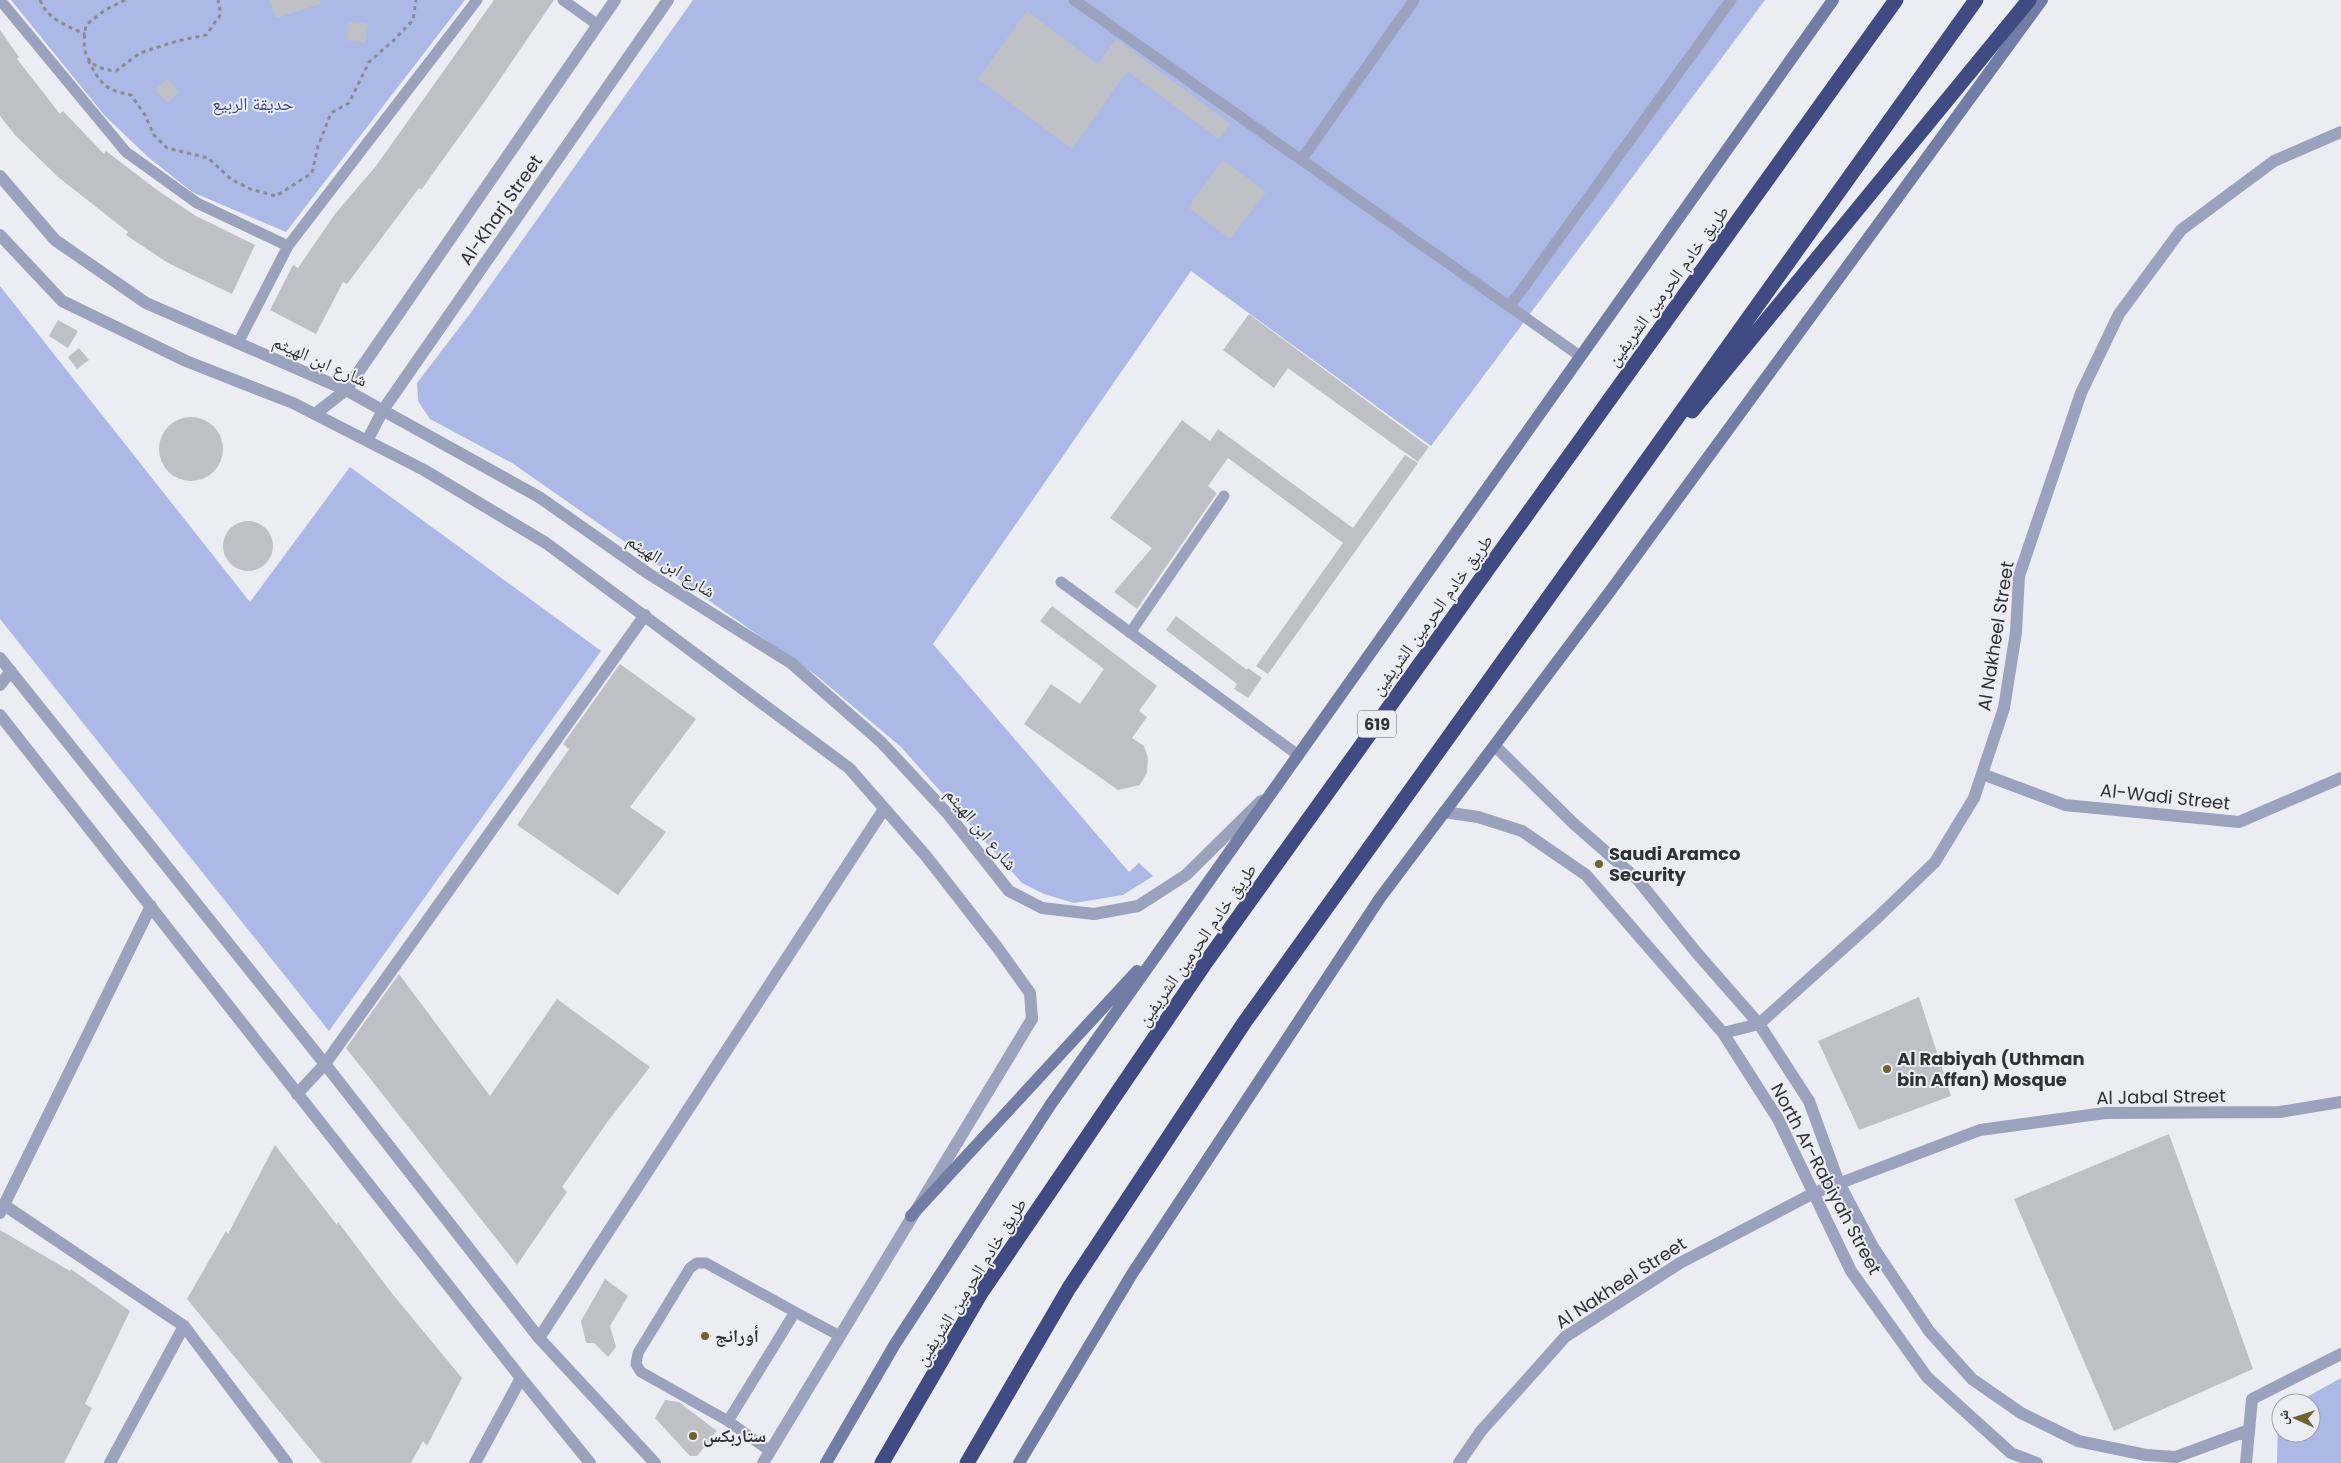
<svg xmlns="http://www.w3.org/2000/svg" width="2341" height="1463" font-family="Poppins,'Noto Naskh Arabic',sans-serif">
<rect width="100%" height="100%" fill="#ecedf2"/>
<path fill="#acb9e7" d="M11,0h454l-179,232 -94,-40 -44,-35 -43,-41z
M693,0h1072l-334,446 -240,-175 -258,373 196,228 10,-9 14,13 -30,19 -49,8 -30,-9 -22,-11 -121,-136 -84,-71 -305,-213 -82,-44 -12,-18 -1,-18 55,-72z
M0,286l250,316 100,-135 251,184 -272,380 -329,-412z
M2341,1378v85h-64l1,-50 3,-2v22h30v-30h-15z"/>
<path fill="#bec0c5" d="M270,0h50v4l-44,14z
M494,0h60l-69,101 -64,89 -2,-2 -72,96 -4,-2 -27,52 -46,-24 23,-45 5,3 37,-54 41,-48z
M1027,11l71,53 18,-25 114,85 -11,15 -92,-68 -55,78 -94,-70z
M349,21l19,3 -3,19 -19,-3z
M0,30l19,27 -2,2 43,55 3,-3 41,43 2,-3 51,39 39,26 59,29 -23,49 -64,-31 -42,-28 2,-3 -70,-55 -43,-42 -15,-19z
M167,79l12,13 -11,11 -13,-13z
M1223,160l43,32 -36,47 -42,-32z
M1249,314l180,133 -11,15 -130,-94 -14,20 -51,-38z
M58,320l20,11 -10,17 -19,-12z
M79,348l10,12 -12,9 -9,-12z
M159 449a32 32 0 1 1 64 0a32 32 0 1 1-64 0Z
M1182,420l28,21 8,-12 135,99 52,-73 13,8 -150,211 -12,-8 87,-123 -115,-85 -20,28 9,7 -80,116 -23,-17 38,-44 -42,-30z
M223 546a25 25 0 1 1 50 0a25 25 0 1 1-50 0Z
M1052,606l105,80 -18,25 8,6 -15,21 12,8 4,12 -1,14 -7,13 -22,5 -94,-66 27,-40 29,20 24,-35 -64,-48z
M1176,616l71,54 1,-2 14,10 -14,20 -14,-9 3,-5 -71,-54z
M620,664l76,55 -66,88 36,25 -48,63 -101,-70 52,-76 -6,-5z
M399,974l91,122 67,-97 93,68 -42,54 -46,66 5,5 -50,73 -171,-217z
M1919,997l32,99 -92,34 -41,-89z
M2169,1134l84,235 -139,62 -100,-232z
M275,1145l62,80 1,-3 52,69 72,87 -35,68 -4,-5 -12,22h-89l-135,-164 39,-68 2,3z
M0,1230l70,41 1,-2 59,42 -45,93 7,4 -28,55h-64z
M605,1279l23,17 -18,30 6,21 -8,10 -14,-14h-8l-5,-22z
M665,1400l14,2 38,29 -20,25h-7l-35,-38z"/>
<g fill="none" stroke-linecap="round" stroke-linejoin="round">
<path stroke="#8a8b8f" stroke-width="3" stroke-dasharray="4 4" stroke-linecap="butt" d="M40,0c7,19 27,26 45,34
M125,0l-20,10 -19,15c-5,28 -1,43 30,46l24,-18 37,-12 29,-6 15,-21 -3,-14
M88,60c13,24 15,29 43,35l14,20 9,20 13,13 41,10 23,21 19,10 26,7 36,-23 6,-27 13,-33 18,-10 20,-41 26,-23 18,-19 3,-20"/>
<path stroke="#9aa2be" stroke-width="11" d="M0,0l126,152 71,51 91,43
M563,0l35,25
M1074,0l506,356
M1301,160l113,-160
M1510,306l221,-306
M238,343l50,-97 189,-246
M1061,582l237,173
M1130,633l94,-137
M728,1421l-87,-49 -5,-8 2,-11 52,-85 7,-5h9l89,49
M770,1451l-42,-30 67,-109 43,23"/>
<path stroke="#9aa2be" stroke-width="12" d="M0,658l325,406 214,274 116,125
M0,685l11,-14
M0,715l521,663 69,85
M1495,746l78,77 65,57 58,72 63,72 50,77 30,82 34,64 56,84 43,48 49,34 57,28 68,14 30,2 73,-27
M1982,774l83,31 174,17 102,-44
M1444,812l34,5 44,14 64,44 137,158 55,86 73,152 76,106 84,76 26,10
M1723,1033l36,-9 118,-106 58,-56 39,-64 30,-90 12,-76 3,-56 62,-183 38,-79 62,-84 93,-69 67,-29
M297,1094l28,-30 320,-449
M4,1205l180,121 103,137
M0,1213l151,-307
M539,1338l345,-529
M110,1463l74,-137
M475,1463l46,-85
M763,1463l269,-444
M1459,1463l22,-32 84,-94 115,-74 134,-70 166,-63 125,-17 175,-1 61,-10
M2246,1463l6,-64 89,-45"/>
<path stroke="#9aa2be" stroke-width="12" d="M0,176l55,64 91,63 200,87 193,107 110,77 142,89 90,79 67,72 61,77 33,17 52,6 44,-8 48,-31 75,-74
M0,235l62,66 124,60 107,42 131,67 122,73 303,225 77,88 71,91 33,46 2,26
M315,414l31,-24 269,-390
M367,441l16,-31 285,-410"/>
<path stroke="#727da5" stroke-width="12" d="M911,1216l226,-245
M826,1463l69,-119 156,-240 782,-1104
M1019,1463l113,-189 248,-376 231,-308 431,-590"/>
<path stroke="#3f4b82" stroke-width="15" d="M1692,411l337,-411
M882,1463l99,-170 223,-328 692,-965
M967,1463l102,-175 175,-265 732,-1023"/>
</g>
<g fill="#716230" stroke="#ecedf2" stroke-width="2">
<circle cx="1599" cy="864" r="5"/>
<circle cx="1887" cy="1069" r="5"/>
<circle cx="705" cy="1336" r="5"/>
<circle cx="693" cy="1436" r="5"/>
</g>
<g text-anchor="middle" stroke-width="4" stroke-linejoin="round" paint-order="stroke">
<rect fill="#ecedf2" stroke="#696a6d" stroke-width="1" x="1358" y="710.5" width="38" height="27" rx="4"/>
<g font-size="16" font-weight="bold" fill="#313234">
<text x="1377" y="730">619</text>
</g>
<g font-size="18" fill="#3a4691" stroke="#ecedf2">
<text x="253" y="110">حديقة الربيع</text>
</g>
<g font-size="18" fill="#313234" stroke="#ecedf2">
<text transform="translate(501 210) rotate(-55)" y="6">Al-Kharj Street</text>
<text transform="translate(1668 286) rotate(-54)" y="6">طريق خادم الحرمين الشريفين</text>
<text transform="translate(320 361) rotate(24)" y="6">شارع ابن الهيثم</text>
<text transform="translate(671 566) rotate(33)" y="6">شارع ابن الهيثم</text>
<text transform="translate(1432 615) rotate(-54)" y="6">طريق خادم الحرمين الشريفين</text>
<text transform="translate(1996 636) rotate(-81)" y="6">Al Nakheel Street</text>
<text transform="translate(2165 797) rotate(6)" y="6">Al-Wadi Street</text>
<text transform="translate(981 829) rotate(50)" y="6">شارع ابن الهيثم</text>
<text transform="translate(1197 945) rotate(-55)" y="6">طريق خادم الحرمين الشريفين</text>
<text transform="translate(2161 1097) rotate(-1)" y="6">Al Jabal Street</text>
<text transform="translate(1826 1179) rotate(62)" y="6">North Ar-Rabiyah Street</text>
<text transform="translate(971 1282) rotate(-58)" y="6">طريق خادم الحرمين الشريفين</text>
<text transform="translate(1621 1283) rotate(-33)" y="6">Al Nakheel Street</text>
</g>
<g font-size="18" font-weight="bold" fill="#313234" stroke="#ecedf2" text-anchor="start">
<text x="1609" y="860">Saudi Aramco<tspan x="1609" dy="21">Security</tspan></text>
<text x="1897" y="1065">Al Rabiyah (Uthman<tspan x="1897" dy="21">bin Affan) Mosque</tspan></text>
<text x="715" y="1342">أورانج</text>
<text x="703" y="1442">ستاربكس</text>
</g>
</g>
<g transform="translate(2296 1418) rotate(273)"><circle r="24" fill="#ecedf2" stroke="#a1a2a6"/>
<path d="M0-4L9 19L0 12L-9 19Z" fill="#716230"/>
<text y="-8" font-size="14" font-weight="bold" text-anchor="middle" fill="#313234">ش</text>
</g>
</svg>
